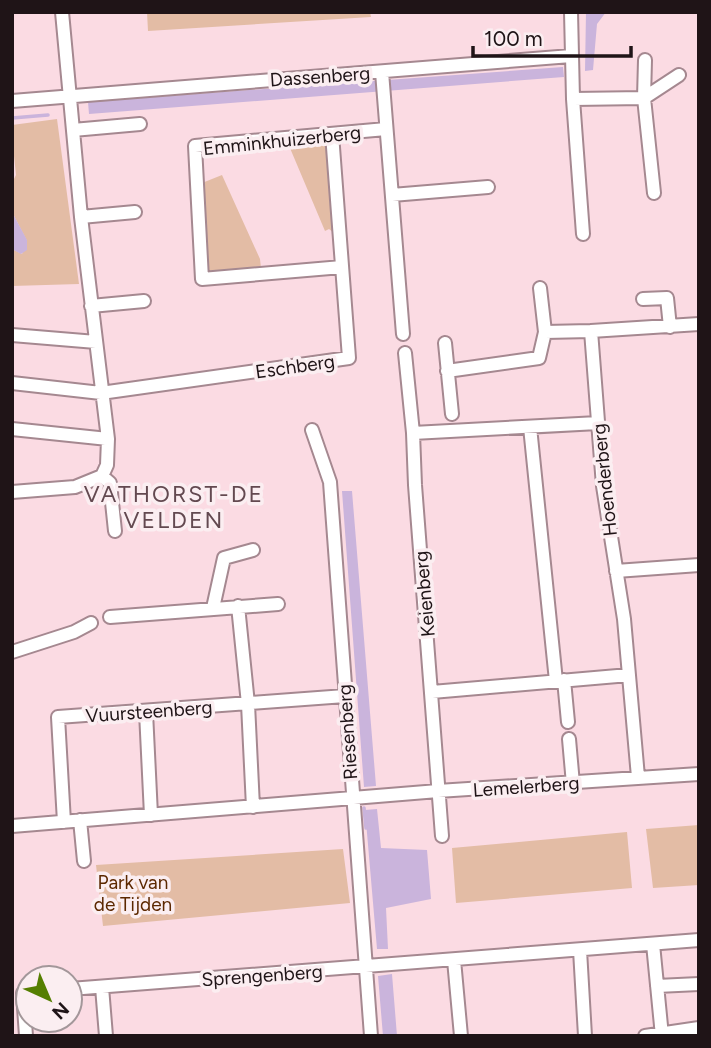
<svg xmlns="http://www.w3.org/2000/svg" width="711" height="1048" font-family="Figtree,sans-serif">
<rect width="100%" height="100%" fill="#fbdbe3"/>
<path fill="#e3bca5" d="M147,12h223l1,5 -223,14z
M57,119l22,165 -67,2v-37l10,5 5,-13 -15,-29v-29l4,-8 -2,-19 -2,-1v-30z
M323,139l5,7 6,87 -5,-4 -4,2 -38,-90z
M222,175l38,84 1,9 -52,3 -7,-88z
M699,825v60l-46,3 -7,-59z
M627,832l5,56 -176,15 -4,-55z
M343,849l7,54 -247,23 -7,-61z"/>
<path fill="#cab4dc" d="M586,12h20l-9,12 -4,46 -8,1z
M563,67l1,10 -475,37 -1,-12z
M12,212l15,28v10l-6,4 -9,-5z
M342,491h10l24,295 -12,1z
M377,809l4,39 46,2 4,49 -45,9 2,41h-11l-12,-139z
M392,974l5,62h-14l-5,-60z"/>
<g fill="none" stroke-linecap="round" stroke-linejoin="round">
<path stroke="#cab4dc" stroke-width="3.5" d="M12,118l36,-3
M364,808l2,20"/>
<defs>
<path id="minor" d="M571,12l2,87 10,135
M645,60l-1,38 10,95
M382,72l21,262
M573,99l71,-1 35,-23
M12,101l559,-45
M73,130l67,-6
M392,195l96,-8
M81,217l54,-5
M342,267l-140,12 -7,-133 191,-17
M540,288l5,44
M643,299l24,-1 3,29
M91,306l53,-5
M591,331l108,-7
M12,335l84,7
M445,343l7,71
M405,353l8,80 2,52 27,351
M447,371l92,-13 6,-26 46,-1 12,155 21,133 14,158
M12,383l89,10 248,-35 -17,-224
M530,427l26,254
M12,429l96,10
M312,430l18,52 41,554
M413,433l185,-10
M102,476l8,7 5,48
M12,492l63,-5 27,-11 5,-11 1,-26 -27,-222 -19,-205
M616,571l83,-6
M238,606l10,98 5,103
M213,608l11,-50 29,-8
M110,617l168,-13
M12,652l62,-20 17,-9
M564,680l4,42
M432,692l197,-17
M146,712l5,103
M569,739l4,45
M80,820l4,41
M64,822l-6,-105 287,-21
M12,826l426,-35 261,-17
M653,944l9,92
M580,950l5,86
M454,960l7,76
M657,986l42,-2
M102,987l4,49
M70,989l629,-49
M26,1036l-3,-43h5
M645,1036l54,-8"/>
</defs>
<use href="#minor" stroke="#a58890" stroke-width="16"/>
<use href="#minor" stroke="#fff" stroke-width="12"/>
</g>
<g text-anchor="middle" stroke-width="7" stroke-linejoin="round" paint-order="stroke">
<g font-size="19" fill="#1f1417" stroke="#fbeef1">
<text transform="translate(320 76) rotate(-4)" y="7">Dassenberg</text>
<text transform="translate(282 140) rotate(-6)" y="7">Emminkhuizerberg</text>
<text transform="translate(295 366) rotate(-8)" y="7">Eschberg</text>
<text transform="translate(604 480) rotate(-96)" y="7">Hoenderberg</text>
<text transform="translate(424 594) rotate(-95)" y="7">Keienberg</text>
<text transform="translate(149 711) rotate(-4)" y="7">Vuursteenberg</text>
<text transform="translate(347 732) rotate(-94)" y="7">Riesenberg</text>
<text transform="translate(526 786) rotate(-4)" y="7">Lemelerberg</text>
<text transform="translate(262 975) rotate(-4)" y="7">Sprengenberg</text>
</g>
<g font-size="19" fill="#5c2800" stroke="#fbeef1">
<text x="133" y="889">Park van<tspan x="133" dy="22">de Tijden</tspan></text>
</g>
<g font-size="23" letter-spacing="2" fill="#634950" stroke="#fbeef1">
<text x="174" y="502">VATHORST-DE<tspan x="174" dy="26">VELDEN</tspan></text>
</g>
</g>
<rect width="711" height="1048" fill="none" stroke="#1f1417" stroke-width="28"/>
<g transform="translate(49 999) rotate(136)"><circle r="33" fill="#fbeef1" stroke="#a3979a" stroke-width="2"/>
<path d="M0-5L12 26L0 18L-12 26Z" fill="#557f01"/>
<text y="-10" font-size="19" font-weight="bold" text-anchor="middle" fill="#1f1417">N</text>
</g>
<path d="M473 46v10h158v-10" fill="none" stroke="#1f1417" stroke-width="3.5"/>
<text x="484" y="46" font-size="21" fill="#1f1417" stroke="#fbeef1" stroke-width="5" paint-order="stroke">100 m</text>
</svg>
